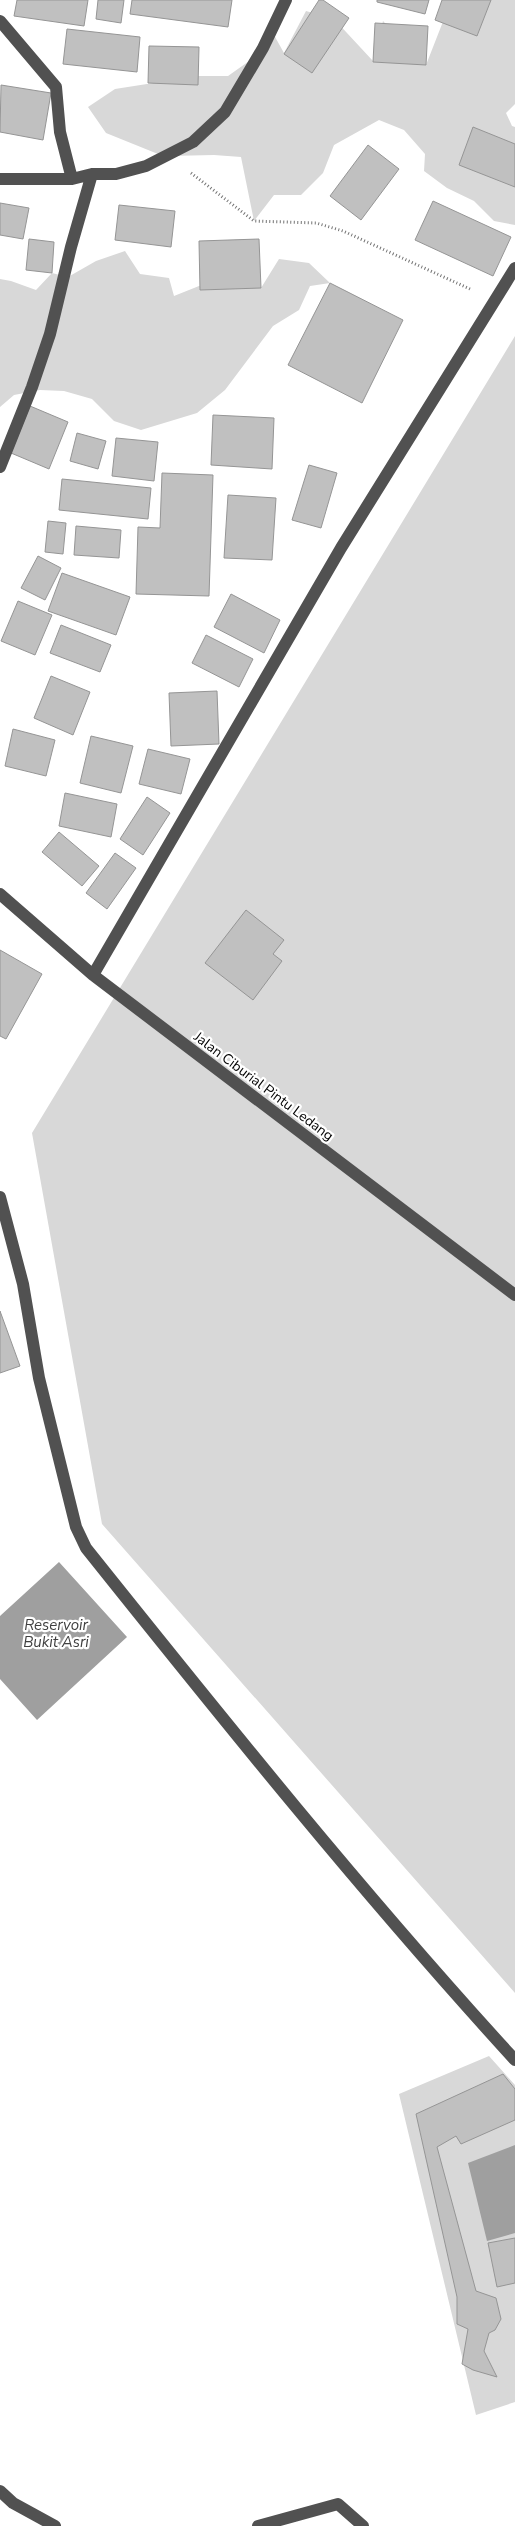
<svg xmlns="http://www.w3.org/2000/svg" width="515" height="2526" font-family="'Nunito Sans',sans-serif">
<rect width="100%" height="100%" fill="#fff"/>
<path fill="#d8d8d8" d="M480,0h35v104l-9,9 6,13 3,1v98l-21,-4 -20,-20 -27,-13 -23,-17 1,-17 -21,-24 -25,-10 -45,25 -11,28 -22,22h-27l-20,26 -13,-64 -27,-2 -45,1 -11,-2 -52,-21 -18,-26 27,-18 83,-13h30l24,-17 22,-24 10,18 22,-42 28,8 39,42 10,-40 43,44 18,-46 34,16z
M125,251l15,23 29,4 5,18 30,-12 57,4 18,-29 30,4 21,20 -20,3 -11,24 -26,16 -48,64 -28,23 -56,17 -27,-9 -22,-22 -28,-8 -24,-1 -26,5 -14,12v-128l11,2 25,9 16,-17 16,4 28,-16z
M515,336v1657l-413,-469 -70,-391z
M489,2056l26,29v317l-39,13 -77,-321z"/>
<path fill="#9f9f9f" d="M59,1562l68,75 -90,83 -37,-41v-63z
M515,2145v88l-28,8 -19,-78z"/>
<path fill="#c0c0c0" stroke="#959595" d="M17,0h71l-4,26 -70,-10z
M98,0h26l-3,23 -25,-4z
M132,0h100l-4,27 -98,-13z
M319,0h4l26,18 -37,55 -28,-19z
M377,0h52l-4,14 -48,-12z
M442,0h49l-14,36 -42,-16z
M375,23l53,3 -2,39 -53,-3z
M67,29l73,8 -3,35 -74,-8z
M149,46l50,1 -1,38 -50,-2z
M1,85l50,8 -8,47 -43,-8z
M473,127l42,17v43l-56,-22z
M368,145l31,24 -38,51 -31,-24z
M433,201l78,36 -18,39 -78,-36z
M0,203l29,5 -6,31 -23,-4z
M119,205l56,6 -4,36 -56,-7z
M29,239l25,3 -2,31 -26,-3z
M259,239l2,49 -61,2 -1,-49z
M330,283l73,37 -41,83 -74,-38z
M30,406l38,16 -19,47 -38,-16z
M213,415l61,3 -2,51 -61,-4z
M77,433l29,8 -8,28 -28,-8z
M116,438l42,4 -4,39 -42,-5z
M309,465l28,8 -16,55 -29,-8z
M162,473l51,2 -4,121 -73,-2 2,-67 22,1z
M62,479l89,9 -3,31 -89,-9z
M228,495l48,3 -4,62 -48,-2z
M48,521l18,2 -3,31 -18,-2z
M76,526l45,4 -2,28 -45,-3z
M38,556l23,12 -16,32 -24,-12z
M62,573l68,24 -14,38 -68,-24z
M231,594l49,26 -16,33 -50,-26z
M18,601l34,14 -17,40 -34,-14z
M61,625l50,20 -11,27 -50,-19z
M206,635l47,24 -14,28 -47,-24z
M51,676l39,16 -17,43 -39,-17z
M217,691l2,53 -48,2 -2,-53z
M13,729l42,11 -9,36 -41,-10z
M91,736l42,10 -12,47 -41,-10z
M148,749l42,10 -9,35 -42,-10z
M65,793l52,11 -6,33 -52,-11z
M147,797l23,16 -27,42 -23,-16z
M59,832l40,34 -17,20 -40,-34z
M115,853l21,15 -29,41 -21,-16z
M246,910l38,30 -11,14 9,7 -29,39 -48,-37z
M0,950l42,24 -36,65 -6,-3z
M0,1311l20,55 -20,7z
M503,2074l12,15v31l-54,24 -5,-8 -19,11 39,144 20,7 5,21 -6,11 -6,3 -5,18 13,26 -24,-7 -11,-6 6,-35 -11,-5v-27l-41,-183z
M515,2238v45l-18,4 -9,-44z"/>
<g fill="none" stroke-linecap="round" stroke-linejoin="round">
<path stroke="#737373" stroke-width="3" stroke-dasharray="1 2.5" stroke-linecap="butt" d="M191,173l63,48 62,2 27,8 127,58"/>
<path stroke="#515151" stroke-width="12" d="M0,21l56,66 4,45 12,47
M0,179h72l20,-5h24l30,-8 47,-24 32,-30 38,-64 23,-48
M0,467l32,-80 18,-53 21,-87 21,-73
M0,894l93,81 422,320
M93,975l248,-427 174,-280
M0,1197l23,87 16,94 37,149 10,21c139,174 279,348 429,512
M0,2491l13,12 42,23
M258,2526l80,-22 25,22"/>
</g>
<g text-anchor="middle" stroke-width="4.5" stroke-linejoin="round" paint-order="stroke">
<g font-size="14" fill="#000" stroke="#fff">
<text transform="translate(264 1086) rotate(37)" y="5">Jalan Ciburial Pintu Ledang</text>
</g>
<g font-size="15" font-style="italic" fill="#404040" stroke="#fff">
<text x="56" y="1630">Reservoir<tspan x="56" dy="17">Bukit Asri</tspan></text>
</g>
</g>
</svg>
